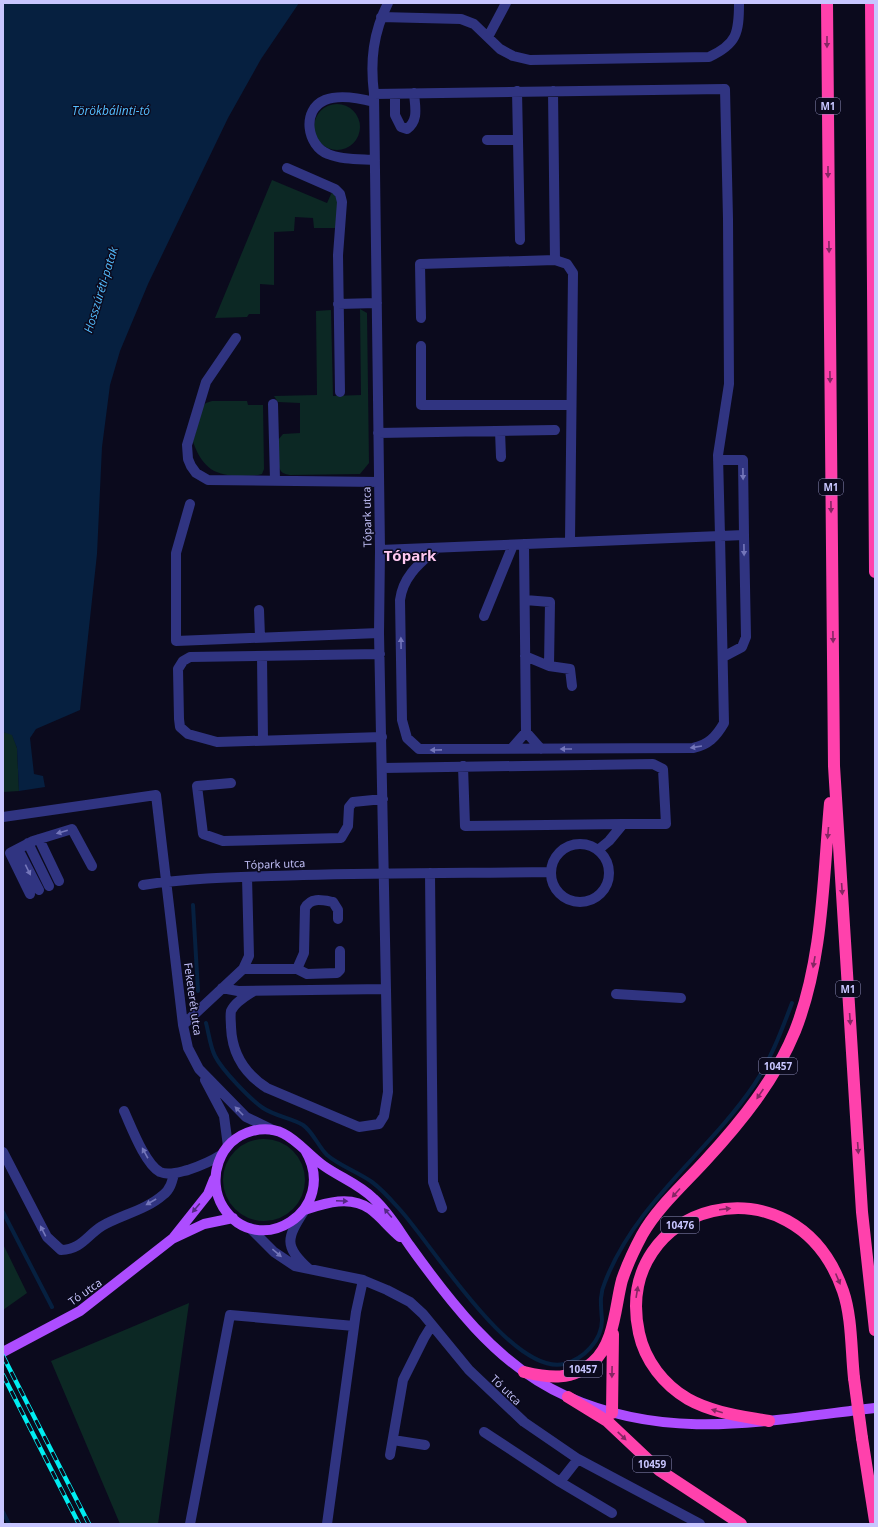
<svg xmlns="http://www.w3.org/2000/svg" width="878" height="1527" font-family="'Open Sans',sans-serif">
<rect width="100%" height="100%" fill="#0b0a1d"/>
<path fill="#0c2824" d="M314 127a23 23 0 1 1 46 0a23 23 0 1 1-46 0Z
M272,180l55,23 5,-11 6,7 -2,29h-22l-1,-10 -18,-1 -1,14 -20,1v53l-14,-1v30h-11l-2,3 -32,1z
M360,309l7,4 2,150 -9,11 -70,1c-6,-1 -9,-2 -11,-8l-1,-27 5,-6 17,-1v-30l-22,-1 -4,-6 43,-1 -1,-84 15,-1 2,86 28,-1z
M212,401h35l1,4h15l1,64 -2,5c-6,2 -13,2 -19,2 -28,0 -40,-7 -50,-34l10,-36 3,-3z
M3,732l9,2 5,14 2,43 -16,1z
M223 1180a41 41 0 1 1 82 0a41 41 0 1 1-82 0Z
M3,1244l24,49 -24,17z
M189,1303l-31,221h-38l-69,-163z"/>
<path fill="#062040" d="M3,3h296l-38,56 -33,59 -80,166 -28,67 -10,34 -8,62 -5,107 -17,156 -44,19 -6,9 4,36 9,2 2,11 -26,4 -2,-43 -5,-13 -9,-3z"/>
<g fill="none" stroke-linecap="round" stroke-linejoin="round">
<path stroke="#062040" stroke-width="4" d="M193,905l5,86
M206,1023c3,11 4,23 9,33 7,14 35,43 48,52 12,8 28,10 40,17 10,7 15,21 24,30 13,11 31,17 45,27 11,8 21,20 30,30 31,35 111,164 162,152 20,-5 38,-24 38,-44 -1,-14 -3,-25 3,-38 31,-80 102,-128 149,-197 17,-26 27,-53 38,-82
M3,1212l49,95
M3,1512l6,12"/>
<path stroke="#303481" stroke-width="10" d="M381,17l80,2 13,5 26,25 13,7 17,4 179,-3c28,-13 30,-24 30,-54
M488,37l18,-34
M517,91l3,149
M553,91l2,169
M374,94l351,-5 3,130 1,165 -11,71 2,81 -340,14
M395,94v21l6,12 6,2c12,-9 8,-22 7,-36
M374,102c-15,-4 -34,-8 -49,-2 -24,10 -18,46 3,54 14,6 32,5 47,6
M487,140h30
M287,168l48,21 5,5 2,8 -4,53 2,137
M338,304l39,-1
M421,318l-1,-54 135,-4 12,4 6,9 -3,268
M236,338l-30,44 -19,63 1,14 3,7 5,7 12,7 171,2
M421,346v59h150
M273,404l2,76
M500,431l1,26
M378,433l177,-3
M718,460h25l1,75
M190,504l-14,49v88l203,-8
M437,548c-17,15 -34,28 -37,52l2,120 5,18 12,11 274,-1c15,-3 23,-11 31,-25l-4,-187 24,-1 2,102 -4,10 -19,10
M525,600l25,2 -1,64
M259,610l1,27
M484,616l29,-71
M380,654l-190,3 -7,4 -5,8 1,50 1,8 8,7 29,8 165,-5
M262,656l1,85
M525,656l24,10 21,3 2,17
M526,732l15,17
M512,748l14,-16 -2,-188
M463,766l2,60 158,-2
M383,768l270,-4 10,5 3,55h-43l-14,17 -11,9
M231,783l-34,3 6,48 20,7 118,-3 7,-12 1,-19 4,-5 30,-3
M3,817l153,-22 27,230 5,23 11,21 47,48 27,13
M39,839l20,42
M28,843l21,43
M551 873a29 29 0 1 1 58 0a29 29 0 1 1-58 0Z
M18,849l21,41
M430,873l3,309 9,26
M143,885c53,-8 106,-8 160,-10 83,-2 165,-2 248,-3
M30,894l-20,-41 23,-12 39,-12 20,37
M243,969h54l7,-16 1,-45c6,-11 17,-8 28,-6l5,8v9
M297,969l10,5 30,-1 3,-3v-19
M222,988l16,3 148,-2
M254,991c-8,5 -19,11 -23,20 -1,5 0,11 0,16 1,26 14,47 36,61l92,39 20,-3 5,-8 4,-24 -9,-459 1,-83 -6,-456c-4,-33 -1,-61 14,-91
M616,994l65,4
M183,1025l60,-56 6,-13 -2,-79
M205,1080l19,36 4,30
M124,1111c7,15 21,53 36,61 9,4 19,0 28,-2 12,-4 22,-8 33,-15
M3,1152l44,85 14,13c21,-1 25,-14 41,-24 19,-11 44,-16 61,-31 7,-5 9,-13 11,-21
M304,1211c-17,27 -21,35 5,58
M250,1228l24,24 21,14 68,14 24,10 23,12 13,12 46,56 55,52 54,37 122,65
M484,1432l76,50 52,31
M393,1440l32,5
M390,1455l13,-75 21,-42 8,-13
M560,1482l18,-23
M190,1524l40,-209 124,11
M327,1524l29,-212 7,-32"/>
<path stroke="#ad4dff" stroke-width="10" d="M305,1150c36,60 -47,112 -82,57 -17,-28 -4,-67 29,-76 35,-9 48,18 72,35 17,12 35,18 50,33 15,14 24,30 36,47 20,28 42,57 65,82 26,28 57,53 91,68 105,47 201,24 309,12
M304,1210c22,-7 46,-15 66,-1 11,8 20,20 30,28
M173,1238l35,-44 6,-15
M3,1352l77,-41 92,-72 32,-15 29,-6"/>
<path stroke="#ff41ac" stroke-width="12" d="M827,3l7,763 28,446 13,118
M871,3l4,569
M524,1372c25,6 49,9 69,-10 22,-19 22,-56 29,-82 5,-15 12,-30 20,-45 15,-27 42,-51 63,-74 36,-39 70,-81 90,-130 28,-71 28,-152 35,-228
M568,1397l39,24 52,49 82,54
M612,1413l1,-79
M769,1421c-27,-5 -56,-8 -81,-22 -24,-14 -43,-38 -49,-66 -28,-130 156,-181 204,-42 9,26 8,59 11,87
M862,1438l13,83"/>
<defs>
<path id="rail" d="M3,1356l86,168
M3,1375l76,149"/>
</defs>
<use href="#rail" stroke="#00edf1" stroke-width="4.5"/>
<use href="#rail" stroke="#0b0a1d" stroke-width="3" stroke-dasharray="9" stroke-linecap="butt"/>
<path stroke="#ff41ac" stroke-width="12" d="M854,1378l8,60"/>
</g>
<defs><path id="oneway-solid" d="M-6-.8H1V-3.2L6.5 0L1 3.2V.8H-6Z"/></defs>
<g fill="#852664">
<use href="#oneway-solid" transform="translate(827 42) rotate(90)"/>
<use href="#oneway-solid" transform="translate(828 172) rotate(90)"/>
<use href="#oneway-solid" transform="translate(829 247) rotate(89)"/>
<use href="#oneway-solid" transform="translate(830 377) rotate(89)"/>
<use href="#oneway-solid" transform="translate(831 507) rotate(89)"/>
<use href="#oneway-solid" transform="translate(833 637) rotate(89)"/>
<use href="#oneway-solid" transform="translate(828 833) rotate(95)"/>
<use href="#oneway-solid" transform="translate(842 889) rotate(86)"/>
<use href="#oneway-solid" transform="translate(814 962) rotate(100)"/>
<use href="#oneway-solid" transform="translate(850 1019) rotate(86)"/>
<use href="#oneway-solid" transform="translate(760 1094) rotate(124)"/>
<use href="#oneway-solid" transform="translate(858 1148) rotate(86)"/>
<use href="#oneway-solid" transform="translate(676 1193) rotate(132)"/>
<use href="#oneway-solid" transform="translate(725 1209) rotate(-7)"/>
<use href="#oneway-solid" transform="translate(838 1279) rotate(67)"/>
<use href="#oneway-solid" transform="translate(637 1292) rotate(-81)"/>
<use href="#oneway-solid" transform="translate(612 1372) rotate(91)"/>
<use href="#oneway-solid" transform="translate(717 1411) rotate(-164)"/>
<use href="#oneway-solid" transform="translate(622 1436) rotate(44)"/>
</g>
<g fill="#7476ba">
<use href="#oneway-solid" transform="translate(743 474) rotate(89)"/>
<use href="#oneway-solid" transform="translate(744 550) rotate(89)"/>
<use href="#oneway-solid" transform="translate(401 643) rotate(-91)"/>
<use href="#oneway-solid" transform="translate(696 747) rotate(171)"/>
<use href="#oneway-solid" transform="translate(566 749) rotate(180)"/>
<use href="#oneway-solid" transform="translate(436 750) rotate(179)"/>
<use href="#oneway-solid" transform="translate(62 832) rotate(164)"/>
<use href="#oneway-solid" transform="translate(28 870) rotate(64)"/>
<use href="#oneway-solid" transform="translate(239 1111) rotate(-134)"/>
<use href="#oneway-solid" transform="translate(145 1153) rotate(-119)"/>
<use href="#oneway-solid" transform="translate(151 1202) rotate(150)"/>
<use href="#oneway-solid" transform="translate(43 1231) rotate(-117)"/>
<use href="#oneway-solid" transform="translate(277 1253) rotate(40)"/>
</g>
<g fill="#542883">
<use href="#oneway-solid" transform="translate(342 1201) rotate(3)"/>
<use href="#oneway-solid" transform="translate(196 1208) rotate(130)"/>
<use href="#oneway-solid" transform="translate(388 1213) rotate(-130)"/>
</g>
<g text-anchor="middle" stroke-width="3" stroke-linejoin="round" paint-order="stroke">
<g fill="#0b0a1d" stroke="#8f8ebb" stroke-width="1">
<rect x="816" y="98" width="24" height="16" rx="3"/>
<rect x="819" y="479" width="24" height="16" rx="3"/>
<rect x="836" y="981" width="24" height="16" rx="3"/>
<rect x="759" y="1058" width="38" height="16" rx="3"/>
<rect x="661" y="1217" width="38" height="16" rx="3"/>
<rect x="564" y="1361" width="38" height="16" rx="3"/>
<rect x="633" y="1456" width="38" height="16" rx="3"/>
</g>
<g font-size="10" font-weight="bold" fill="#c8c6ff">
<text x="828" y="110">M1</text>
<text x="831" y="491">M1</text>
<text x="848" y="993">M1</text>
<text x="778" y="1070">10457</text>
<text x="680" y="1229">10476</text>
<text x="583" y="1373">10457</text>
<text x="652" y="1468">10459</text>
</g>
<g font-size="11" fill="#c8c6ff" stroke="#0b0a1d">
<text transform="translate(367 517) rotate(-91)" y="4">Tópark utca</text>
<text transform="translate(275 864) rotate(-2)" y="4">Tópark utca</text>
<text transform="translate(193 999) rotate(82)" y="4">Feketerét utca</text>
<text transform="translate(85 1292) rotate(-35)" y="4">Tó utca</text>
<text transform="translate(506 1390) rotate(44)" y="4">Tó utca</text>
</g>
<g font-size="12" font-style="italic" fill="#54beff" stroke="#0b0a1d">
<text x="111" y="115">Törökbálinti-tó</text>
<text transform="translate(101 290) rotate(-73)" y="4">Hosszúréti-patak</text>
</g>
<g font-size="15" font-weight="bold" fill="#ffc8f0" stroke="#0b0a1d">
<text x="410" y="561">Tópark</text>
</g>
</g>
<rect width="878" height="1527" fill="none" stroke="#c8c6ff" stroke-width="8"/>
</svg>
